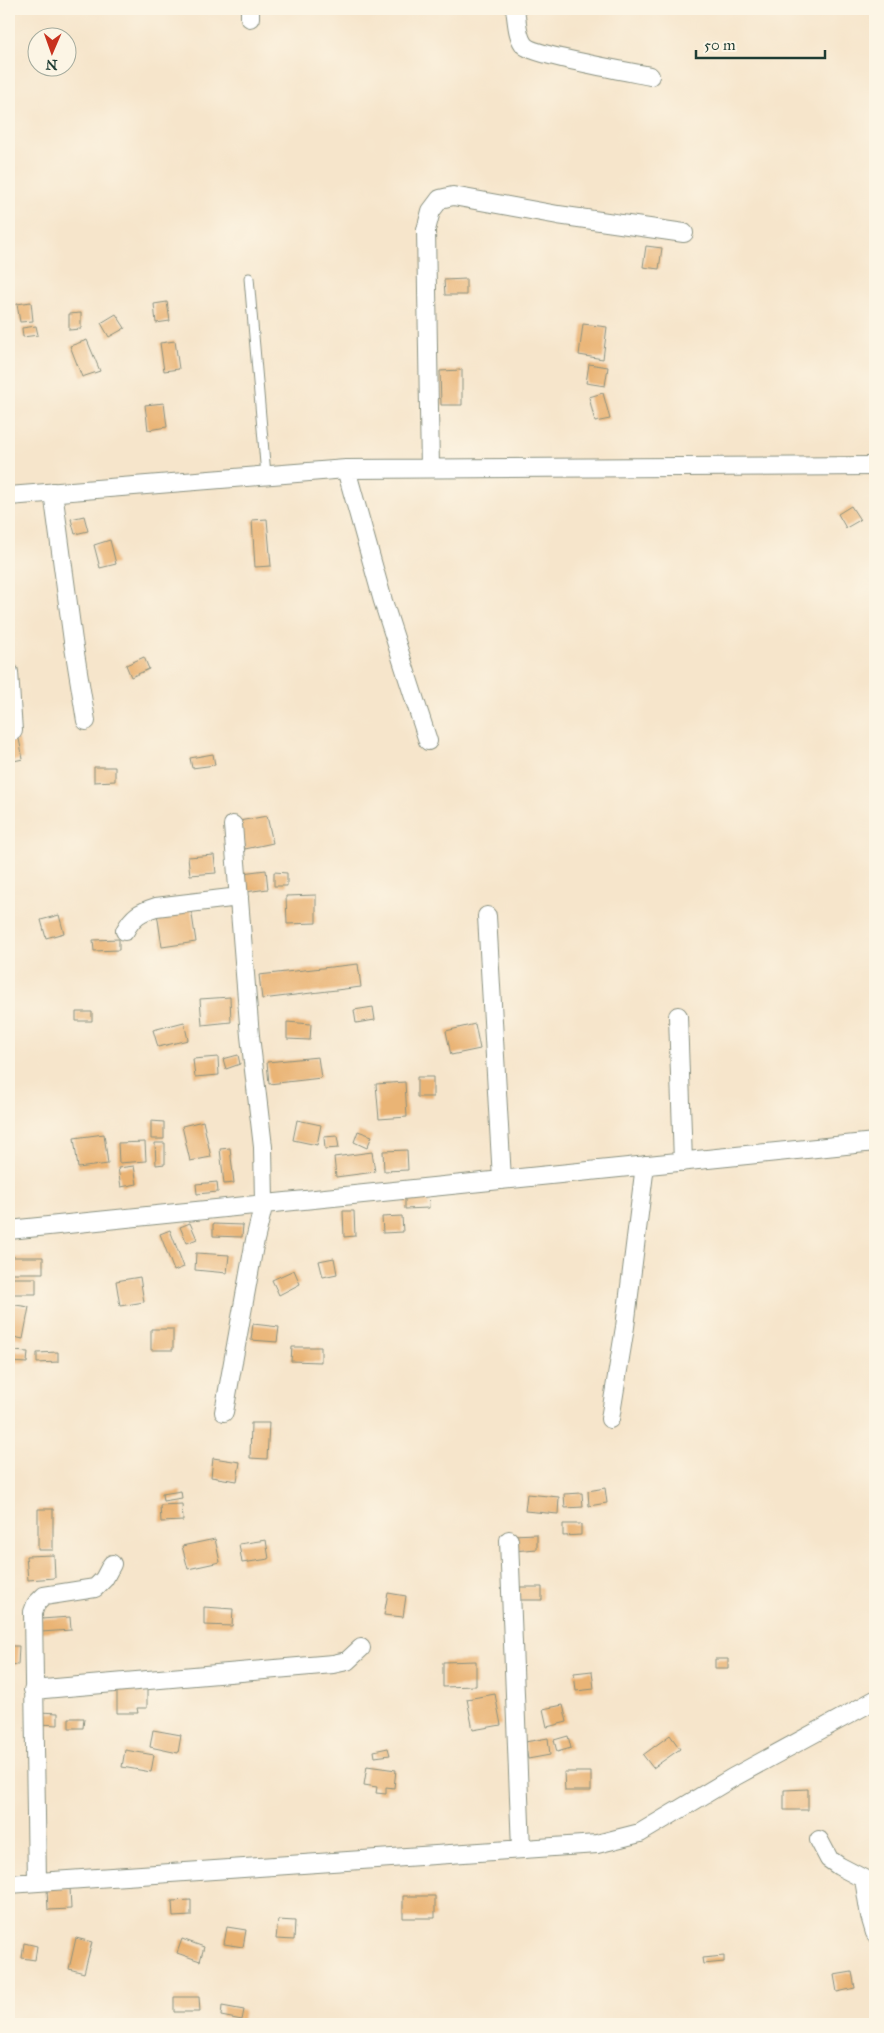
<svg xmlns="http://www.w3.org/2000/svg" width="884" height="2033" font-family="'IM FELL Great Primer',serif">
<rect width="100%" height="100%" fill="#fcf5e5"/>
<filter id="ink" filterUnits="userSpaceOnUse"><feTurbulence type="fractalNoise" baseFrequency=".02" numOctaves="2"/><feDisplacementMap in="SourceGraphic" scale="10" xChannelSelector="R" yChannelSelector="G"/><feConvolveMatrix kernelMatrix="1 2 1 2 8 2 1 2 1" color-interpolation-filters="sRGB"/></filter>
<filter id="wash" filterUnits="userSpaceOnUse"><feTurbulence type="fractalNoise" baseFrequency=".0096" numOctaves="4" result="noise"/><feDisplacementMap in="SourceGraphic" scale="20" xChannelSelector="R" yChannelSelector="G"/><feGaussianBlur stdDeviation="1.12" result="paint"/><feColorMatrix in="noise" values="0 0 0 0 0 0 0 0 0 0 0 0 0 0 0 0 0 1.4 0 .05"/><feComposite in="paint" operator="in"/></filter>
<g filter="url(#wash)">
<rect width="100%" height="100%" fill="#f6e5cb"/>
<g id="blocks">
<path fill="#eab475" d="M646,246l16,2 -3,21 -16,-2z
M466,279v16h-21l-1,-15z
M31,302l2,19 -13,1 -3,-18z
M167,302l3,19 -14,2 -2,-19z
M81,313v16l-12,1v-16z
M116,314l9,14 -16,9 -8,-14z
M583,324l24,3 -4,32 -24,-4z
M36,326l2,9 -15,2 -1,-9z
M87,340l13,31 -18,6 -12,-31z
M175,341l4,28 -15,2 -4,-28z
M589,364l19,3 -3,19 -19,-3z
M462,370v35h-21l-1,-34z
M603,393l7,26 -15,3 -6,-25z
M164,403l3,24 -19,3 -3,-25z
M851,506l9,14 -14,8 -8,-14z
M84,516l4,15 -13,3 -4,-15z
M267,519l4,47 -16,1 -3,-47z
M110,540l6,24 -16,4 -6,-23z
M144,657l5,12 -18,8 -5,-12z
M19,739l4,20 -14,3v-21z
M213,754l2,11 -23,3 -2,-10z
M94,767h21v14l-21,1z
M267,816l6,27 -28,6 -6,-28z
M214,855l2,18 -26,2 -2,-18z
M266,870l2,19 -23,3 -3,-19z
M274,872l13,1v13h-13z
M316,895v28l-29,1 -1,-28z
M191,908l5,34 -34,5 -5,-34z
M59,915l5,18 -18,5 -5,-18z
M119,939v11l-25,1 -1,-11z
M358,964l3,23 -99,12 -3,-24z
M230,997l1,25 -29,3 -2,-26z
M373,1007l2,13 -19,3 -2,-13z
M76,1012h16v9h-16z
M184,1022l4,18 -30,7 -5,-17z
M287,1022l24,2 -1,16 -23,-1z
M475,1024l5,25 -29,6 -5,-24z
M238,1055l2,9 -14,5 -3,-10z
M218,1057l1,18 -24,2 -2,-18z
M318,1057l3,21 -52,6 -2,-22z
M417,1077h16v20h-16z
M405,1082l2,35 -28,2 -3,-35z
M297,1120l24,5 -4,20 -24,-5z
M151,1121l13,1v17h-13z
M203,1121l8,36 -21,4 -8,-35z
M358,1131l14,5 -5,12 -13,-6z
M104,1134l4,30 -30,4 -4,-30z
M337,1136l2,12 -14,1 -1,-12z
M145,1142l1,19 -27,2 -1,-20z
M155,1143h10v21l-9,1z
M230,1148l4,35 -10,1 -4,-35z
M407,1150l1,20 -24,1 -1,-20z
M372,1152l3,20 -39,5 -2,-20z
M134,1166l3,18 -16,3 -3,-19z
M217,1182l1,10 -21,2 -1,-10z
M428,1191l1,17 -24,1v-17z
M343,1211h11l1,25 -11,1z
M402,1216l1,16 -20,1 -1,-16z
M190,1223l7,16 -10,4 -7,-16z
M213,1224l30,1 -1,12 -29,-1z
M170,1230l14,37 -10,4 -14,-37z
M196,1253l33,2 -2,18 -32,-3z
M9,1257h34v16h-34z
M334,1258l3,16 -14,3 -4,-16z
M294,1270l6,14 -21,11 -7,-15z
M140,1277l4,25 -24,4 -4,-25z
M9,1278h27v16h-27z
M9,1304l20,3 -6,32 -14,-3z
M253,1324l26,3 -2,15 -26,-2z
M151,1329h22v21h-22z
M9,1341h3l-1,10 17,1 -1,11 -18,-1z
M292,1347h29v15l-30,-1z
M58,1352v10l-21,1v-10z
M251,1423h18l-2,36 -17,-1z
M213,1458l27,4 -3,19 -26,-4z
M605,1488l2,15 -18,3 -1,-15z
M181,1491l1,7 -19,3 -1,-7z
M582,1493l1,14 -18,1 -1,-14z
M527,1494l32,3 -1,17 -33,-3z
M182,1504l1,17 -22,1 -1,-17z
M38,1509h15v41h-15z
M563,1524h18v11l-18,1z
M537,1534v15l-24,2 -1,-16z
M215,1539l5,23 -32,7 -6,-23z
M266,1540l3,19 -27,4 -3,-19z
M54,1555l1,23 -27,2 -2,-24z
M518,1587h24v13h-24z
M388,1593l18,3 -3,21 -19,-2z
M204,1607l29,2 -1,17 -28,-1z
M70,1617l1,13 -30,2v-13z
M9,1646h10l-1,19 -9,-1z
M715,1659h13v9h-13z
M476,1661v25l-33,1v-25z
M592,1671l2,18 -18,2 -2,-18z
M117,1688h30v20h-10l1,5h-21z
M495,1694l6,31 -28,5 -6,-31z
M563,1705l4,17 -20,5 -4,-18z
M39,1712l19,1v12l-19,-1z
M69,1718h15l-1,10h-14z
M153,1730l28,5 -3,18 -28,-6z
M670,1735l10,14 -27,19 -10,-13z
M568,1736l3,12 -14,4 -3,-12z
M548,1738l2,17 -22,4 -3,-17z
M388,1748l2,7 -15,2 -1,-6z
M125,1750l29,5 -3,17 -29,-5z
M367,1766l29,4 -2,18 -8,-1v7l-10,-1 1,-6 -13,-2z
M564,1772h27v19h-26z
M808,1789v21h-24v-20z
M47,1888h23l1,21 -23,1z
M403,1896h32v22h-32z
M191,1900v16l-18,1 -1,-16z
M278,1920l17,1 -1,19 -18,-1z
M227,1927l19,3 -3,17 -19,-3z
M76,1938l16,4 -8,31 -15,-4z
M182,1939l22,8 -4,14 -23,-8z
M24,1943l13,3 -2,14 -13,-2z
M724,1956v6l-21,2 -1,-6z
M852,1972l3,16 -18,4 -3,-17z
M174,1997h25l1,15h-26z
M222,2006l22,4 -2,10 -21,-4z"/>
</g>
</g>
<g filter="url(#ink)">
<use href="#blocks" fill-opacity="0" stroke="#8a9180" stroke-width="1"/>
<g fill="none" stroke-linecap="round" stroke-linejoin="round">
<defs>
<path id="lane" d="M249,278l17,197"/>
<path id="street" d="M250,9v9
M515,9c2,11 2,29 10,37 9,9 105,26 125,30
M430,468l-4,-238 5,-19 9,-12 13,-3 105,19 126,18
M346,469l37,132 45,140
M53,492l20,149 13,80
M9,496l337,-27 529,-3
M9,672l4,59
M487,916l15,263
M125,931c8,-15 15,-19 31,-24l83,-10
M678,1016l5,146
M9,1230l866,-88
M224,1412l31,-172 9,-37 -1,-56 -13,-111 -17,-211
M610,1419l15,-92 20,-162
M509,1540l12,309
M33,1690l300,-26 14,-3 14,-13
M819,1840l10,19 10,7 25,13 6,37 5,17
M37,1882l-4,-270 3,-8 8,-8 51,-8 9,-9 8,-15
M9,1884l588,-40 43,-11 92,-55 143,-78"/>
</defs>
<use href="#lane" stroke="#8a9180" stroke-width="11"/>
<use href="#street" stroke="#8a9180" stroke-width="20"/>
<use href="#lane" stroke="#fff" stroke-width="9"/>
<use href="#street" stroke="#fff" stroke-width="18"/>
</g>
</g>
<rect width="884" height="2033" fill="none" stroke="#fcf5e5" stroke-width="30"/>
<g transform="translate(52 52) rotate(182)"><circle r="24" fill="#fcf5e5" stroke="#a4ab9e"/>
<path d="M0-4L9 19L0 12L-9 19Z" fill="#c8321e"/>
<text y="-8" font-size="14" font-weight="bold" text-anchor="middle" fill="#1f3d34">N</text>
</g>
<path d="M696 50v8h129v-8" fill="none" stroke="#1f3d34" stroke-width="2.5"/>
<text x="704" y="50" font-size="15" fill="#1f3d34" stroke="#fcf5e5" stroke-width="4" paint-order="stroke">50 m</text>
</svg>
